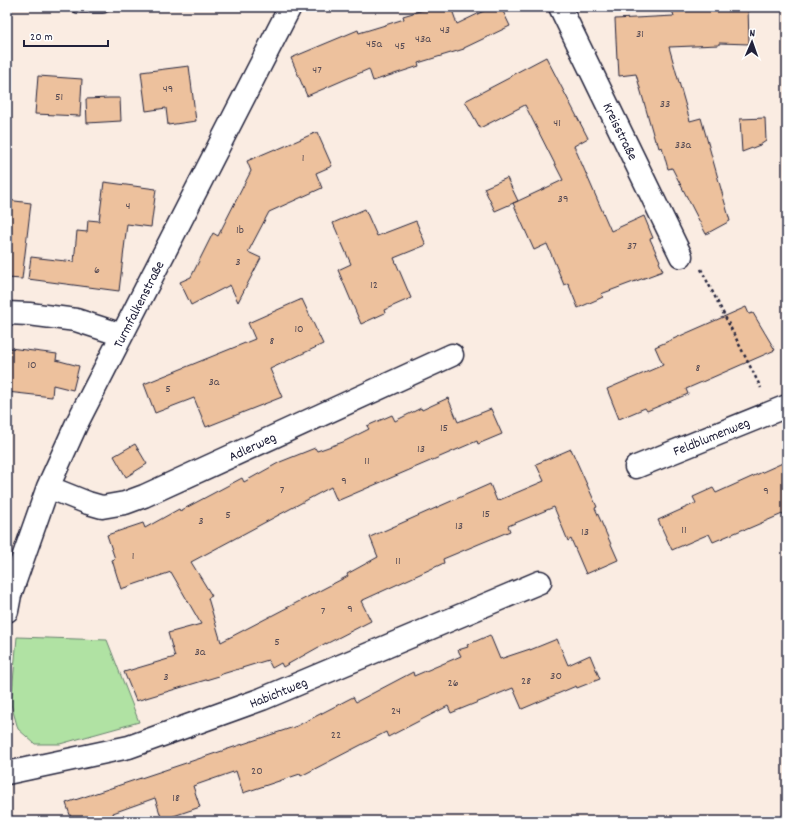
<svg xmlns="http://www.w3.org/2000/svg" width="794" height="828" font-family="Dekko,sans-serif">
<rect width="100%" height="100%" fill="#faece2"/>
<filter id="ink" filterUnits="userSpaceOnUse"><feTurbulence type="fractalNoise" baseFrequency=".025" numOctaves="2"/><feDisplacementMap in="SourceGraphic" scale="8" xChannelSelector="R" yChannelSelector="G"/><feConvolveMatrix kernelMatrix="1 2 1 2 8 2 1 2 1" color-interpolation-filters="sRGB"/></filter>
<g filter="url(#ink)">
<path fill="#b0e2a3" stroke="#69826f" d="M17,637l90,3 32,82 -79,22h-25l-17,-15 -7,-25z"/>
<path fill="#edc19d" stroke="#22223b" d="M433,7h18l6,17 35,-17h9l9,19 -46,22v1l-46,14 1,3 -46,15 -4,-12 -62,27 -16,-38 67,-28 1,3 23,-7 22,-7 -1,-3z
M671,7h77l1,37 -30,-1v2l-50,2 21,74 11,-3 29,103 -24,13 -34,-66 -4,1 -6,-22 -3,1 -2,-7h-2l-19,-67 -17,2 -1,-18 -1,1 -2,-40 59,-3z
M546,57l42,81 -14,8 37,85 33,-15 9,22 -3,1 10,22 -1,1 4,9 -62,23 2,3 -25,11 -10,-25 -4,2 -17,-41 -13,6 -21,-47 5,-2 -23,10 -11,-23 23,-10 11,23 45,-21 -38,-75 -45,23 -15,-27 46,-24 -1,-1z
M189,66l7,55 -28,4 -2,-17 -20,3 -5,-39z
M38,76l44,3 -2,37 -45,-2z
M109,98h11l1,23 -34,2 -1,-24z
M765,118l1,23 -6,4 -18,7 -2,-33z
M317,132l15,34 -16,7 6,15 -53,24 -21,40 13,6 -23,44 -8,-17 -39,20 -11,-23 11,-5 22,-44 5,3 33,-65 -4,-10 28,-12 1,1z
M104,182l52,7 -5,38 -24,-3 -8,67 -91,-12 3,-22 43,5 3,-31 10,1 1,-12 11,1z
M7,200l24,3 -9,76 -15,-1z
M365,209l12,27 39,-15 10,24 -32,13 17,40 -27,12 1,3 -24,11 -23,-54 13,-6 -18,-41z
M302,299l21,45 -53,25 12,28 -76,30 -12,-29 -39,15 -11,-29 111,-45 -7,-16z
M746,307l3,7 4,-1 22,37 -89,39 2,5 -41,17 -2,-3 -26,11 -12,-30 56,-24 -8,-18z
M10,348l47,6 -1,6 23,6 -6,24 -20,-5 -1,12 -45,-5v-33h2z
M448,398l10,24 33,-13 11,25 -24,10 -1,-3 -140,60 -6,-14 -140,75 21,34 -4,2 13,44 127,-66 -1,-2 31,-17 -8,-20 120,-53 7,17 47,-20 -8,-17 35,-15 26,58 -2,1 23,52 -32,14 -15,-35 -3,2 -14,-34 -46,19 2,5 -67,28 1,4 -83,38 10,20 -45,23v-1l-43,24 -2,-4 -9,5 -4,-8 -49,15v1l-83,25 -12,-29 51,-15 -7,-24 33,-9 -30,-52 -50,17 -9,-29 3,-1 -8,-24 36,-12 2,5 34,-19 1,2 62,-33 2,4 36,-20 35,-14 2,3 26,-9 26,-13 -2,-3 25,-11 3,6 26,-13 1,2z
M135,444l12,20 -21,13 -12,-21z
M787,461v51l-42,18 -1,-1 -31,13 -4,-8 -37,16 -14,-30 38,-17 -3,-6 20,-9 3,5z
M490,635l10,24 30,-10v1l27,-11 11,26 22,-10 10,24 -23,9 -1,-2 -54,23 -9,-21 -62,25 -3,-7 -60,31 -2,-5 -85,44 -1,-2 -57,19 -7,-22 -43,15 7,21 -38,13 -7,-22 -42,15 2,8h-43l-6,-18 231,-77 56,-29 3,5 57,-30 1,4 47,-20 -3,-6 10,-3 -1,-2z"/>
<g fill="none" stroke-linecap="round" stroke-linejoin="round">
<defs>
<path id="service" d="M78,7h25"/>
<path id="minor" d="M560,7l121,249
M7,313l22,1 47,6 46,15
M636,467l151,-61
M48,487l40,16 14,4 23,-4 19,-7 308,-141
M7,611l3,-16 38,-108 29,-64 213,-416
M7,773l122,-26 133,-48 278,-117"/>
</defs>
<use href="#service" stroke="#22223b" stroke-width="14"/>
<use href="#minor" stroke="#22223b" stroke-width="25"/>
<path stroke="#22223b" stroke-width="2.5" stroke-dasharray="3 3" stroke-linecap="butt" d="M701,269l60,119"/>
<use href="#service" stroke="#fff" stroke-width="11"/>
<use href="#minor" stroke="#fff" stroke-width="22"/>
</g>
</g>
<g text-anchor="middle" stroke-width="3" stroke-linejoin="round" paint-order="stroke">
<g font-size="12" fill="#554a54">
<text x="445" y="33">43</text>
<text x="640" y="37">31</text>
<text x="423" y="42">43a</text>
<text x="374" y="47">45a</text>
<text x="400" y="49">45</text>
<text x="317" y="73">47</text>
<text x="168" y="92">49</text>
<text x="59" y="100">51</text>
<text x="665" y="107">33</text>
<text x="557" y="126">41</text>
<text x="683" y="148">33a</text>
<text x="303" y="161">1</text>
<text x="563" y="202">39</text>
<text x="128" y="209">4</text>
<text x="240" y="233">1b</text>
<text x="632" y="249">37</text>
<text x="238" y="265">3</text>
<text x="97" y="273">6</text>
<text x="374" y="288">12</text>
<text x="299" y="332">10</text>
<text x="272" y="344">8</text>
<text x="32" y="368">10</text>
<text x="698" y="371">8</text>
<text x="214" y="385">3a</text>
<text x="168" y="392">5</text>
<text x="444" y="431">15</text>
<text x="421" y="452">13</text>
<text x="367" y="464">11</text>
<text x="344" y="484">9</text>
<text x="282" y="493">7</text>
<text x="766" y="494">9</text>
<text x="486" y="517">15</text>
<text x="228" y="518">5</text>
<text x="201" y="524">3</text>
<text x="459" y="529">13</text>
<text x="684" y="533">11</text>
<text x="585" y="535">13</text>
<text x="133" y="559">1</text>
<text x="398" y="564">11</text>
<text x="350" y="612">9</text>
<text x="323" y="614">7</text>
<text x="277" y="645">5</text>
<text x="200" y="655">3a</text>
<text x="556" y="679">30</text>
<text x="166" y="680">3</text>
<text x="526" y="684">28</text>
<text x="453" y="686">26</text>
<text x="396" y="714">24</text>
<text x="336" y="738">22</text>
<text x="257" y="774">20</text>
<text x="176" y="801">18</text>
</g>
<g font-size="14" fill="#22223b" stroke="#fff">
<text transform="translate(621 131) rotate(64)" y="5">Kreisstraße</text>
<text transform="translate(138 304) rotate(-63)" y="5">Turmfalkenstraße</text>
<text transform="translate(711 436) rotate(-22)" y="5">Feldblumenweg</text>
<text transform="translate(252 446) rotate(-25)" y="5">Adlerweg</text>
<text transform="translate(278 692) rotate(-22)" y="5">Habichtweg</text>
</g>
</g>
<rect width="794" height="828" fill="none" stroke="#fff" stroke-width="24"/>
<rect x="12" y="12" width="770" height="804" fill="none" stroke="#22223b" stroke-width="1.5" filter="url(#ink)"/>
<g transform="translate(752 42) rotate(2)" stroke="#ffffff" stroke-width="3" paint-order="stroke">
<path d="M0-3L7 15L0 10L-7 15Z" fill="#22223b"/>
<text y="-6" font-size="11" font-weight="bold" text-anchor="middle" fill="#22223b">N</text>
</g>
<path d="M24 40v6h84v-6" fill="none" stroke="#22223b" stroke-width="2"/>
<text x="30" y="40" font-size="12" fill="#22223b" stroke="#ffffff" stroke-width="3" paint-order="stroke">20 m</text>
</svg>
